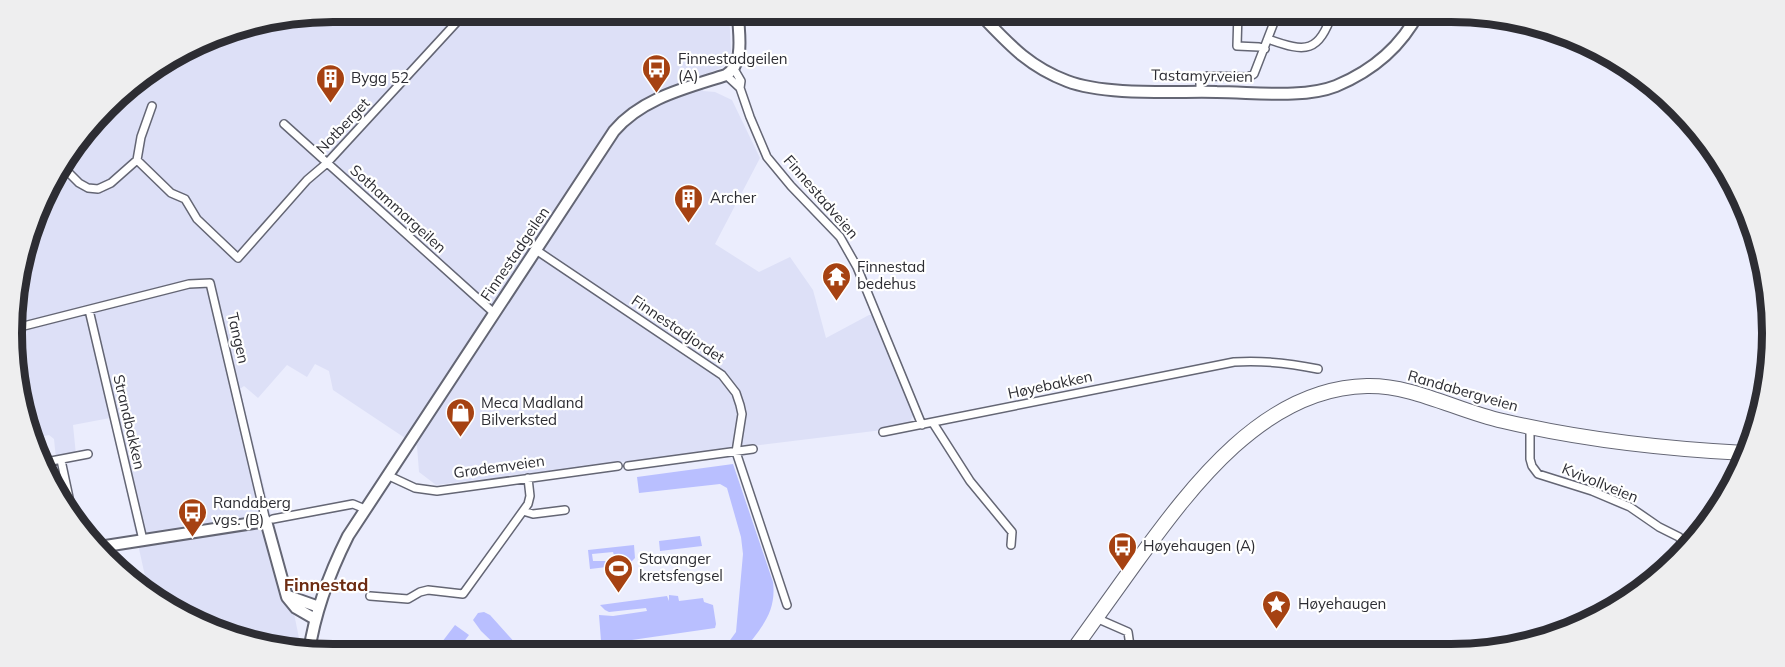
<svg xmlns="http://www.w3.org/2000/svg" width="1785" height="667" font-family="Mulish,sans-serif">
<rect width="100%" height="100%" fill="#ebedfd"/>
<path fill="#dde0f7" d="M334,12h395l2,39 -2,8 -7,8 -20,9 1,15 12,1 17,8 28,58 -45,86 44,28 31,-15 23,33 13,48 43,-23h4l42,97 -8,15 -471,58 -17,-13 -2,-26 -84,-56 -4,-19 -14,-7 -8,13 -20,-12 -29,33 -14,-12 -4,3 48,195 12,59 -24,4 -26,-3 -101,-50 -39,-176 -37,7 3,30 -20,4 -2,-20 -5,-4 -14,3 -17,-41 -3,-106 40,-118 67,-81 108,-63z"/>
<path fill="#b9bfff" d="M1027,12h32l12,13 -30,1z
M733,464l40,118c4,32 -14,48 -32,72h-21l16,-22 7,-78 -2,-17 -14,-49 -7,-4 -81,9 -2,-16z
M700,536l2,10 -42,5 -1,-10z
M634,545l1,13 -6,6 -12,1 -4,-13 -21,2 1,7h19l3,5 -25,3 -2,-19z
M669,595l9,1 1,5 24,-3 1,4 9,3 3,19 -1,4 -111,16 -3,-3 -2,-26 14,1 34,-5 -1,-3 -37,4 -4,-2 -5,-5 67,-9 2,5z
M484,612l6,3 36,40h-20l-25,-24 -8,-11 5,-7z
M455,625l14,10 -15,20h-22z"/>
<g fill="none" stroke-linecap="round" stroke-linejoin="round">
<defs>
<path id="street" d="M1238,12l-1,34 22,1 6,2
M1268,39c39,14 50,14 65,-27
M734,69l7,12 -1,7 10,29 17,40 24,29 49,51 17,30 65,158
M726,75l14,13
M1200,91v-13l7,-2 41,1 6,-3 24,-62
M284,124l210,189
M137,160l34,33 14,6 12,20 41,39 69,-78 20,-17 139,-151
M61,165l18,18 9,5 10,1 13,-6 26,-23 4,-23 11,-31
M536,250l186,125 14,18 4,12 2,9 -6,38 51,153
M89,310l54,230
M16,328l173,-44 21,-1 56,238
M933,423l37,58 42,51 -1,13
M1530,427v32l2,7 6,8 54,17 38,16 29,20 20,10 4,7 1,8
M883,432l351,-70c29,-2 55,1 84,7
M61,460l13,61
M46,462l42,-8
M628,466l125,-17
M387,475l28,13 22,3 181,-25
M523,511l10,3 32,-4
M273,519l80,-15 12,5
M370,596l38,3 12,-7 8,-2 35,4 65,-90 2,-8 -2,-18
M1096,618l32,14 3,21"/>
<path id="secondary" d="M978,12c29,30 49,54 89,69 39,15 108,10 150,11 36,0 86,7 119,-6 36,-15 65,-39 83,-74
M99,547l167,-26 21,76 9,11 19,11
M288,596l31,11
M309,652c6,-41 21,-80 39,-116l266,-405c28,-33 72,-43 112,-56 20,-13 12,-42 12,-63"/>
<path id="highway" d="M1071,653c22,-31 44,-61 66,-92 55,-75 127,-173 230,-175 47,-1 90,25 136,35 76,18 164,28 242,32"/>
</defs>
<use href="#street" stroke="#646674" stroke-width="10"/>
<use href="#secondary" stroke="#646674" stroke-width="14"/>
<use href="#highway" stroke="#646674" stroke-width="16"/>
<use href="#street" stroke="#fff" stroke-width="7"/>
<use href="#secondary" stroke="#fff" stroke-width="10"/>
<use href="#highway" stroke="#fff" stroke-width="14"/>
</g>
<defs>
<symbol id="bus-pin" viewBox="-11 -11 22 30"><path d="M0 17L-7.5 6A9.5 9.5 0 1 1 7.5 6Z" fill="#a64212" stroke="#fff"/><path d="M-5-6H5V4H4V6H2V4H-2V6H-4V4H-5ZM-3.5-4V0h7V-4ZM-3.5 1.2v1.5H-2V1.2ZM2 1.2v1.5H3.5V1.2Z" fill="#fff"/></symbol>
<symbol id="building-pin" viewBox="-11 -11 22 30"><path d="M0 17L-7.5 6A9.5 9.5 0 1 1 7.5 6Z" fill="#a64212" stroke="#fff"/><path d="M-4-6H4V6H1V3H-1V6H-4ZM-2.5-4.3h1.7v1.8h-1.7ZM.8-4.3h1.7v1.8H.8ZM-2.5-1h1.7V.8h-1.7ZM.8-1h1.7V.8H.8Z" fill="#fff"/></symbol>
<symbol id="temple-pin" viewBox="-11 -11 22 30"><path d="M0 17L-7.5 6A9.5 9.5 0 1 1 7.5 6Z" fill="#a64212" stroke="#fff"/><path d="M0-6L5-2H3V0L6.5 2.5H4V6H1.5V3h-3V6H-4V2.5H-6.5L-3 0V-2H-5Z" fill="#fff"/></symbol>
<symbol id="shop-pin" viewBox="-11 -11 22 30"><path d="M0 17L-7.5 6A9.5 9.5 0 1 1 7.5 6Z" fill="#a64212" stroke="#fff"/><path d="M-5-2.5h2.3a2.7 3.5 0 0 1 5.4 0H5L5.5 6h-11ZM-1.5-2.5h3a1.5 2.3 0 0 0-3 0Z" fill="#fff"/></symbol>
<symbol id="stadium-pin" viewBox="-11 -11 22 30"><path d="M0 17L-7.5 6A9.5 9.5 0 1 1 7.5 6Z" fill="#a64212" stroke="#fff"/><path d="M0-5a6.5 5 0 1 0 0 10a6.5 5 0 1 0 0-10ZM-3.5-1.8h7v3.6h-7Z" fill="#fff"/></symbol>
<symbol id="sight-pin" viewBox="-11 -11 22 30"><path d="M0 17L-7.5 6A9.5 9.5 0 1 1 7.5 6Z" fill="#a64212" stroke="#fff"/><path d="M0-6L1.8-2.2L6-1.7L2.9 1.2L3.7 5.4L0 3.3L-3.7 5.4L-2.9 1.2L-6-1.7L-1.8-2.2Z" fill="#fff"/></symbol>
</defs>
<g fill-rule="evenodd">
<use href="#bus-pin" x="640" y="52" width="33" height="45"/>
<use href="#building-pin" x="314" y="62" width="33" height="45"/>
<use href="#building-pin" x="672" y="182" width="33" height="45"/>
<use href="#temple-pin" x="820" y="260" width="33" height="45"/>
<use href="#shop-pin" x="444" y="396" width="33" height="45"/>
<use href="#bus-pin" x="176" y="496" width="33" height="45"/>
<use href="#bus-pin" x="1106" y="530" width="33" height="45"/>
<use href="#stadium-pin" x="602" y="552" width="33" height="45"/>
<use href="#sight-pin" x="1260" y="588" width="33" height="45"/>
</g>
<g text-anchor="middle" stroke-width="4.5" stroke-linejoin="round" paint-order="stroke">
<g font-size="15" fill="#2d2d33" stroke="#fff" text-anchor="start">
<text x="678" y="64">Finnestadgeilen<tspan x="678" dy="17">(A)</tspan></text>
<text x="351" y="83">Bygg 52</text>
<text x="710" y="203">Archer</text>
<text x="857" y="272">Finnestad<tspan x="857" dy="17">bedehus</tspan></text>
<text x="481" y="408">Meca Madland<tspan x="481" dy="17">Bilverksted</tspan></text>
<text x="213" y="508">Randaberg<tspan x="213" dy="17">vgs. (B)</tspan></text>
<text x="1143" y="551">Høyehaugen (A)</text>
<text x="639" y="564">Stavanger<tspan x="639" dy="17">kretsfengsel</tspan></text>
<text x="1298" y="609">Høyehaugen</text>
</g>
<g font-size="15" fill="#2d2d33" stroke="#fff">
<text transform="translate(1202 76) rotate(1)" y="5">Tastamyrveien</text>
<text transform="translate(343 126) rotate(-47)" y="5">Notberget</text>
<text transform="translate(821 197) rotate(49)" y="5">Finnestadveien</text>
<text transform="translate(398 209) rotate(42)" y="5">Sothammargeilen</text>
<text transform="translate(515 254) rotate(-56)" y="5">Finnestadgeilen</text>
<text transform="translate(678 329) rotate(34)" y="5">Finnestadjordet</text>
<text transform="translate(238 338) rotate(77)" y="5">Tangen</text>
<text transform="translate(1050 385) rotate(-12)" y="5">Høyebakken</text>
<text transform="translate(1463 391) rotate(16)" y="5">Randabergveien</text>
<text transform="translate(129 422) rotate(77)" y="5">Strandbakken</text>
<text transform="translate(499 467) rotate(-8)" y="5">Grødemveien</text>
<text transform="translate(1600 483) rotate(22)" y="5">Kvivollveien</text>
</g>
<g font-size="18" font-weight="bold" fill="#6d2c11" stroke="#fff">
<text x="326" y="591">Finnestad</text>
</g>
</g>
<path d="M0 0H1785V667H0ZM333 22H1451A311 311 0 0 1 1762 333V333A311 311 0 0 1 1451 644H333A311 311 0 0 1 22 333V333A311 311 0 0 1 333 22Z" fill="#eeeeef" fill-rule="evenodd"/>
<path fill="none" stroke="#2d2d33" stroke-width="8" d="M333 22H1451A311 311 0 0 1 1762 333V333A311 311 0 0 1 1451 644H333A311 311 0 0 1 22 333V333A311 311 0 0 1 333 22Z"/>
</svg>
